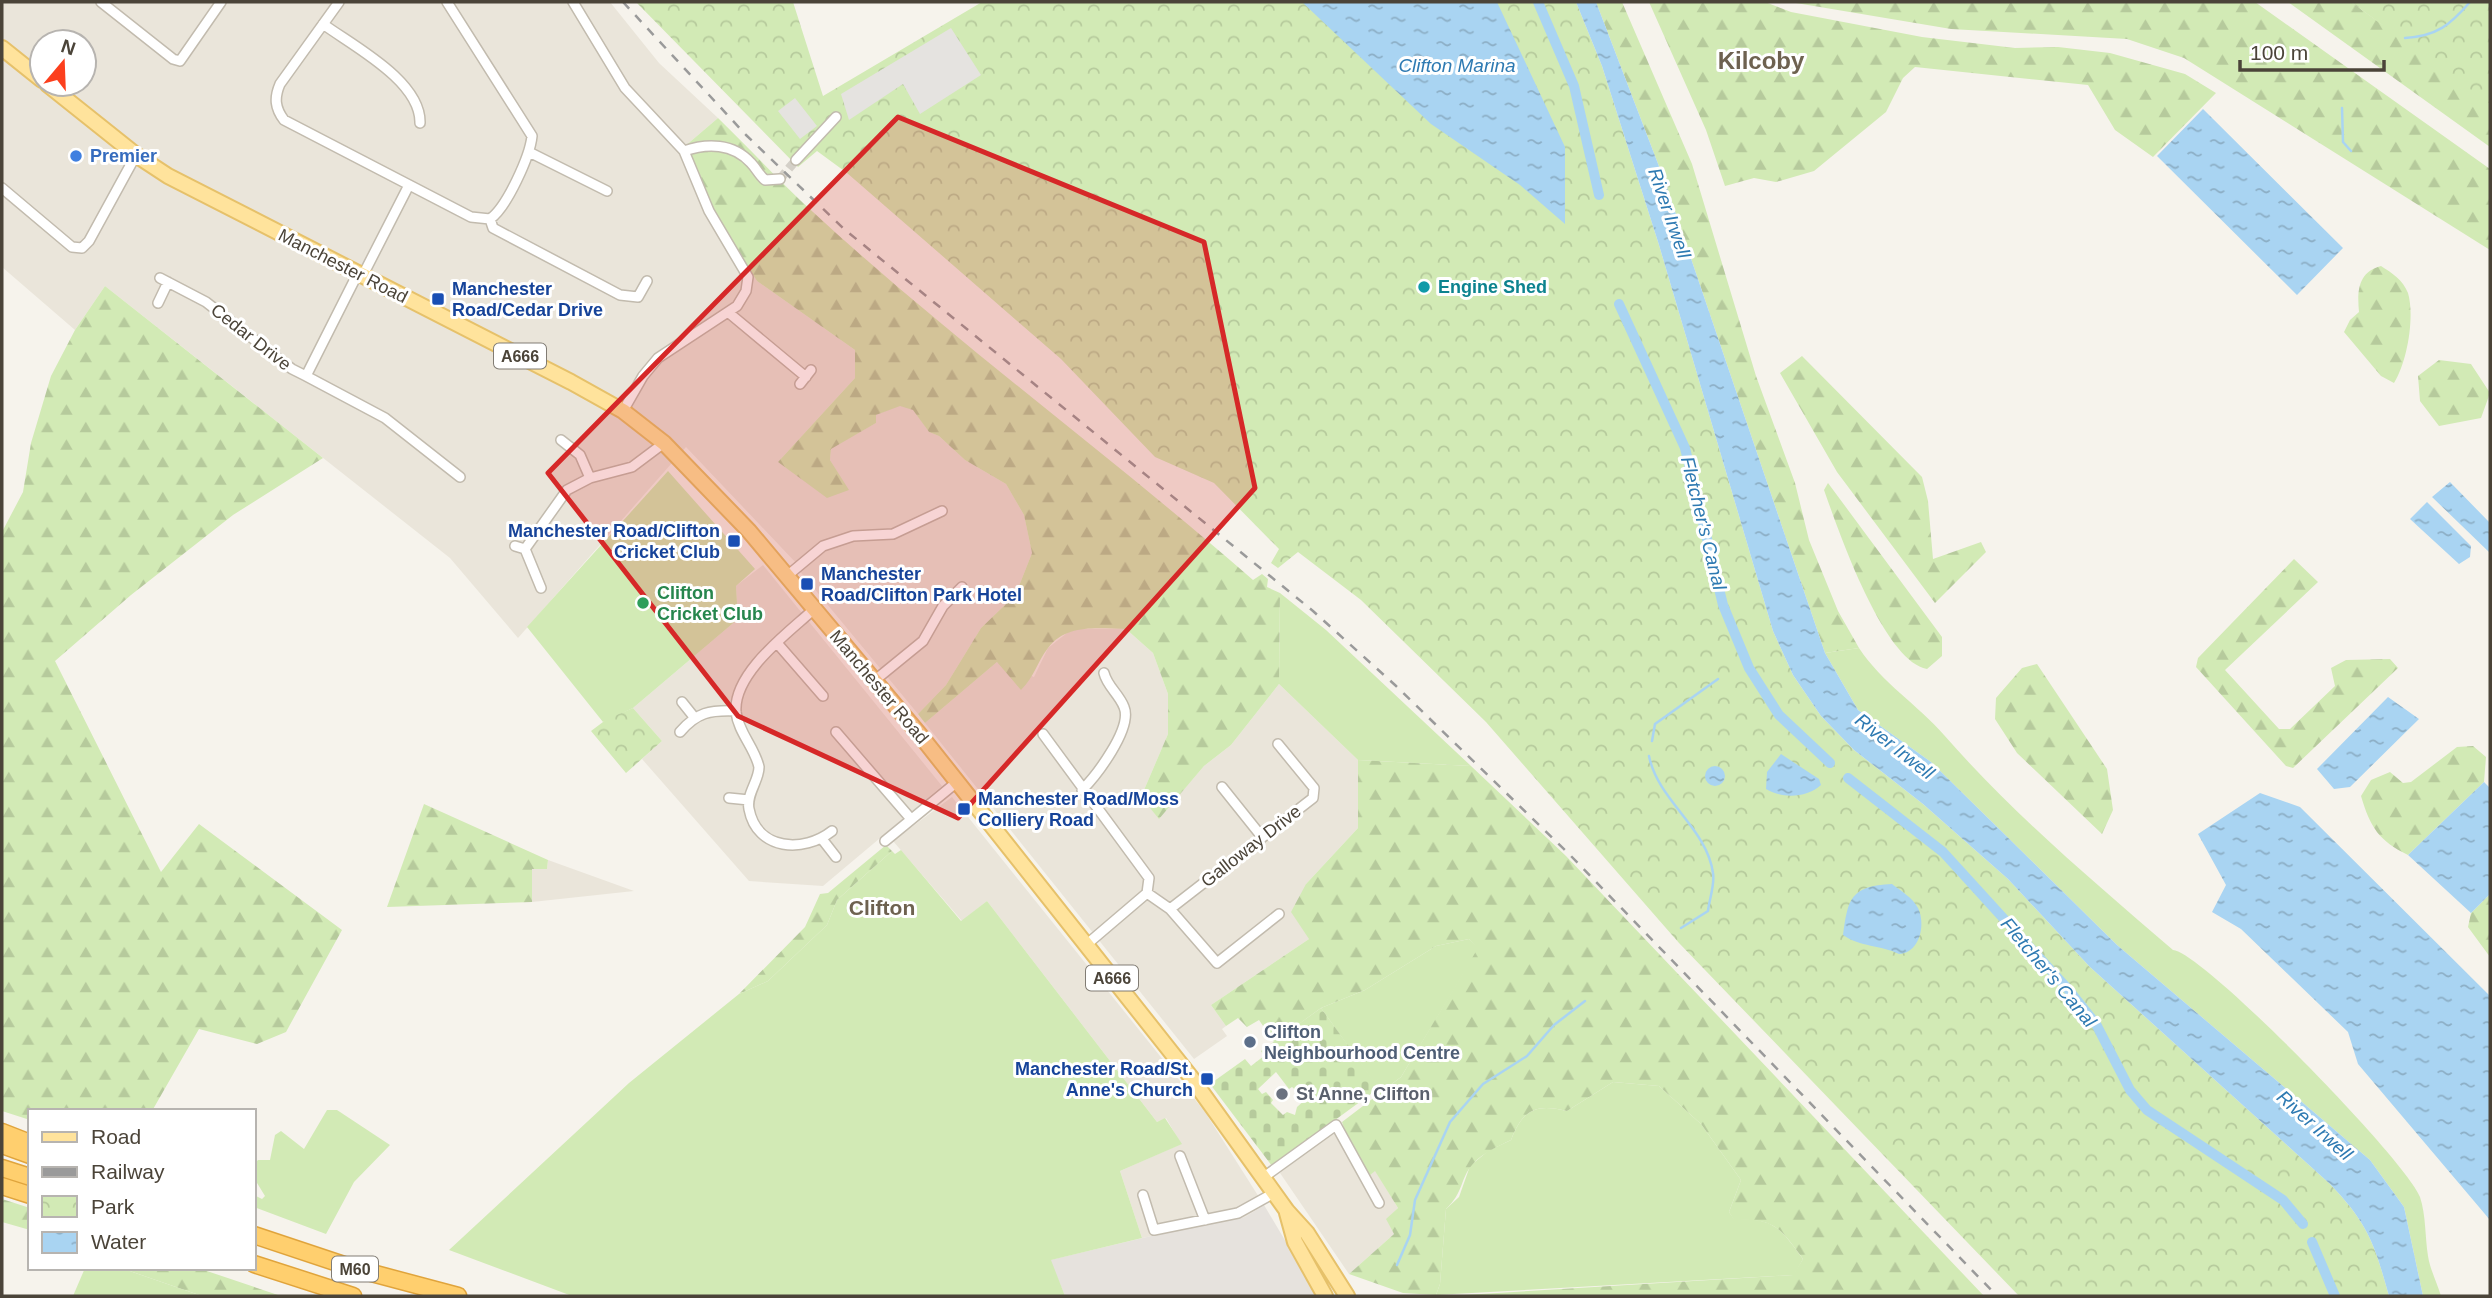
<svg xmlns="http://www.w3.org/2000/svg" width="2492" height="1298" font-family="Arial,sans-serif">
<defs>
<pattern id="forest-firs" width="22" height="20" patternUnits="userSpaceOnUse" patternTransform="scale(1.75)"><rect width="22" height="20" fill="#d2eab5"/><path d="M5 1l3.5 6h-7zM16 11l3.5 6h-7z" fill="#b6ca9c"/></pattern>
<pattern id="cemetery-stones" width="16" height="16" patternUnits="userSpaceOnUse" patternTransform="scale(1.75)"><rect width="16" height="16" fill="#d2eab5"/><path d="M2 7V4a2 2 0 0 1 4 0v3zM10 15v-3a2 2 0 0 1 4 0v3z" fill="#b6ca9c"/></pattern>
<pattern id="park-crowns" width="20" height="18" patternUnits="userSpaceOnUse" patternTransform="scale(1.75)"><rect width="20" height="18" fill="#d2eab5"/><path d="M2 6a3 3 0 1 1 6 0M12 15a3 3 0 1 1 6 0" fill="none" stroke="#b6ca9c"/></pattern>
<pattern id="water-ripples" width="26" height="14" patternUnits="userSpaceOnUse" patternTransform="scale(1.75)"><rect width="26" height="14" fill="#a9d4f2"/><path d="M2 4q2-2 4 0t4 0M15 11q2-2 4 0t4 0" fill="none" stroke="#8caec5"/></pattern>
</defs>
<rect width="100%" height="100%" fill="#f6f3ec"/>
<path fill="#eae5da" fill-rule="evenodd" d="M2,2h608l49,61 59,55 -34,29 73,134 98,69v28l-77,84 70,28 -18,-30 1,-12 45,-25v-8l23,-10 14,4 16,23 10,4 26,24 41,24 18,31 8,38 -13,33 -12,17 -26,25 -35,57 -28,29 -120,-145 52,-36 -53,31 -111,-117 -168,191 -68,-80 -345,-272 -30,44 -73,-63zM42,42h42v42h-42z
M763,565l179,221 -119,100 -74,-5 -107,-122 20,-18 -29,-33 105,-89 -2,-33z
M1072,629h54l27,24 15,41v40l-27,63 18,21 45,-52 27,-21 48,-61 79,76v68l-52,56 3,55 -98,66 15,21 -4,3 5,7 -33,23 -269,-336 72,-61 37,15 14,-29z
M952,797l253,315 59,93 -19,12 -103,21 -22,-67 61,-27 -15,-26 -9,4 -170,-221 -25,20 -69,-80z
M548,860l86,31 -102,11v-34l15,1z
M1335,1130l29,51 11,-11 23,38 -11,11 7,15 -45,40 -69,-101z"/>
<path fill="#e6e2dd" d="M1264,1205l54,91h-253l-15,-36 160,-38 35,-5z"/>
<path fill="#d2eab5" d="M668,471l87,98 -19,17 2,33 -105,89 -30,14 -76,-95z
M1280,593l46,37 145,136 -113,-6 -79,-76z
M1859,648c23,35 58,56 85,87 69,79 150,147 229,215 30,2 234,211 247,247 6,18 5,40 8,59 2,13 9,27 13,40h-18l-19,-89 -34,-47 -253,-215 -186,-183 -73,-52 -33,-57z
M901,850l60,71 26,-20 170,221 8,-4 17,26 -62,27 22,67 -91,22 14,36h-493l-123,-46 180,-167 110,-89 29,-13 59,-56 10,-25 55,-49 3,3z
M1469,939l10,9 -78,129 -20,15 -60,-84 44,-18 71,-44z
M1613,1082l46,4 42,38 40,56 -12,32 5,7c41,-1 46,9 69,40l-9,16 -358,20 4,-11 6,-75 13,-12 11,-31 18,-15 23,-11c12,-30 24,-37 56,-29z
M327,1110h10l53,35 -36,37 -28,52 -72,-27v-12l8,4 3,-3 -11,-18v-14l4,-4h12l5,-25 6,-4 23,18z
M85,1268h36l81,28h-129z"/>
<path fill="url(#forest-firs)" d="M1596,2h26l70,162 64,212 39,107 14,57 29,71 21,37 -34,5 -160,-471z
M1649,2h116l26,10 131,25 93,11 43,-1 52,6 75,21 31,19 -63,64 -38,-27 -27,-45 -173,-18 -12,11 -17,34 -72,59 -38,11 -22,-4 -29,8 -19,-56z
M1790,2h465l235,167v81l-306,-192 -57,-19 -176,-10z
M2288,2h63l32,23 107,-23v145z
M718,118c32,31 62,64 95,94 140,129 296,242 440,368l9,-6 6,5 -1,8 13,6 -1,91 -48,61 -27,21 -45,53 -18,-22 27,-63v-40l-15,-41 -27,-24c-27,0 -59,-6 -78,19 -11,14 -13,28 -27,42l-24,-28 -72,61 -7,-9 28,-29 35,-57 26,-25 12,-17 13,-33 -8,-38 -18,-31 -41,-24 -26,-24 -10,-4 -16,-22 -13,-4 -24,9v8l-45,26 -1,11 19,30 -22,8 -49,-36 77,-84v-28l-98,-69 -48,-75 -25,-59z
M2381,266c11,7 22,14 27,27 7,24 -1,70 -14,90l-13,-7 -37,-44 6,-12 9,-8c-2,-21 -1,-40 22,-46z
M105,286l218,172 -90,57 -102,80 -76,66 106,211 38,-48 143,106 -56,102 -29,12 -58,-15 -47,82h-122v9l-28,-9v-579l21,-40 8,-49 20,-67 24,-46z
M1802,356l120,121 6,24 5,58 48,-17 5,10 -51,51 -98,-131 -57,-99z
M2439,360l32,4 19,29 -9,25 -42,8 -19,-25 -2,-25z
M1828,483l114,154v19l-15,13c-44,-8 -89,-140 -103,-179z
M2294,559l24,23 -93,88 54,59h11l45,-43 -4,-18 15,-8 44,-1 8,9 -105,100 -7,-2 -90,-99 2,-9z
M2037,664l70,105 6,41 -11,24 -85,-81 -22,-34 1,-21 26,-30z
M2473,746l13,11 -2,25 -76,73c-29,-14 -38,-28 -47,-59l10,-16 19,-8 13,11 8,-1 46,-35z
M1358,760l113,6 95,90 418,440h-536l345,-21 10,-16c-23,-31 -28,-41 -69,-39l-5,-8 12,-32 -40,-56 -42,-38 -46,-4 -46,29c-32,-8 -44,-1 -56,29 -14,7 -29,13 -39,25 -12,14 -8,27 -26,44l-6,75 -4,11 -33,-2 -54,-19 45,-40 -8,-15 12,-11 -23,-37 -6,5 -20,-33 -7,-21 59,-45 77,-129 -9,-9 -33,7 -71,44 -44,18 -47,34 -15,-22 -12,7 -9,-9 -12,8 -15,-21 98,-66 -18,-27 15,-28 52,-56z
M424,804l124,56 -1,9h-15v33l-145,5z
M886,845l6,6 -55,49 -10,25 -59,56 -29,13 66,-67 15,-33 8,-1z
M2490,894v63l-22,-30 3,-14z
M2,1199l28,9v22l-28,-8z
M198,1268l83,28h-79l-78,-27z"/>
<path fill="url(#cemetery-stones)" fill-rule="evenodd" d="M1321,1008l58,80 -107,78 -62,-82 35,-25 6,7 13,-10 -3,-5zM1276,1072l13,17 3,-2 14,12 -9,8 -2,8 -8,-3 -4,3 -12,-12 2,-3 -7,-8 -4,2 -4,-5z"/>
<path fill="url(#park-crowns)" d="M636,2h157l30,94 159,-94h594l26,64 57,179 114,386 20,44 28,41 33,34 69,54 85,75 82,88 240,217c39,41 44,59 59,112h-370l-340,-353 -193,-221 -125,-122 -63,-48 -20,16 -7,-5 8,-14 -65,-66 -59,-26 -94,-98 -214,-186 -30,-22 -19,16z
M2351,2h139v102z
M633,708l29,33 -36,32 -35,-42 16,-12z"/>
<path fill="#e5e3e0" d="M951,28l30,47 -61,39 -17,-30 -54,36 -8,-26z
M795,98l22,28 -17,13 -22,-28z"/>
<path fill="url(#water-ripples)" d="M1302,2h195l68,145v77l-45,-39 -89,-61z
M1576,2h20l69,180 160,471 33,57 73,52 186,183 253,215 34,47 19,89h-34c-15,-53 -20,-71 -59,-112l-240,-217 -82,-88 -85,-75 -69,-54 -33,-34 -28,-41 -20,-44 -114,-386 -57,-179z
M2203,109l140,139 -46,47 -140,-139z
M2450,482l40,41v30l-58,-56z
M2427,502l44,44 -1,11 -11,7 -49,-45z
M2388,697l31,22 -69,68 -16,2 -17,-20z
M1781,754l38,25 2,6c-14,13 -39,14 -55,4l1,-17z
M1705 776a10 10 0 1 1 20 0a10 10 0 1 1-20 0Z
M2484,782l6,6v106l-19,19 -63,-58z
M2260,793l40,14 190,189v224l-132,-156 -10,-32 -107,-103 -29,-17 14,-27 -28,-51z
M1892,884c9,7 21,14 26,24 8,16 2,45 -19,46 -18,-9 -39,-7 -56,-19 5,-36 7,-49 49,-51z"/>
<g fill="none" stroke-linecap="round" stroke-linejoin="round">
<path stroke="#a9d4f2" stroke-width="2.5" d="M2405,38c32,-2 45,-13 65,-36
M2342,108l1,34 8,9
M1652,741l3,-17 63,-45
M1649,756c9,45 58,72 64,117 2,12 -4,27 -5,38l-27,17
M1397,1265l13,-30 5,-35 35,-78 33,-38 44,-28 27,-31 31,-24"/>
<path stroke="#a9d4f2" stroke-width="10" d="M1538,2l36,84 25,109
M1619,304l66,144 38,157 26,63 30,47 51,48
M1848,778l95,74 124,136 29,36 34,66 17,20 136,90 20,24
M2312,1242l23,54"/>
<path stroke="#d4d0c8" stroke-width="9" stroke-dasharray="9 4.5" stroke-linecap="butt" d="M780,179l16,-19"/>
<defs>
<path id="minor" d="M101,2l72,57 7,2 41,-59
M339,2l-59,82c-6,14 -5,24 4,36l187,97 19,2c17,-12 40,-63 42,-83l-85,-134
M573,2l52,86 59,63 25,60 39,66 -2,14 -9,15 -79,52 -15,18 -20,35
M323,24c30,22 98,57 97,99
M684,151c23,-8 49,-8 67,12 5,5 8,12 14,17l15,-1
M529,152l78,39
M796,160l40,-43
M2,188l70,59 10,1 7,-7 47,-86
M490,219l3,9 127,67 18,2 9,-16
M363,275l46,-90
M160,278l46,24 86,67 14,7 52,-103
M158,303l10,-21
M729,313l77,64
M306,376l79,42 75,59
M800,384l11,-14
M561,440l19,15 10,23
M515,546l10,3 16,39
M525,549l42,-59 23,-12 42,-11 32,-24
M787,576l36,-30 30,-10 40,-2 49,-23
M813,610c-25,23 -80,63 -77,102 2,20 19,36 23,55 0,14 -13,27 -10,42 8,42 55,44 83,22
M777,643l46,53
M874,681l49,-40 20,-35 19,-19
M682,702l12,15
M680,732c17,-20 30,-22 56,-21
M836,732l75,87
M1043,734l106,144 -2,15
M1222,787l40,50
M1082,790c14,-14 51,-62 42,-83 -5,-13 -17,-21 -20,-34
M729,798l20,2
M822,839l14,18
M885,841l72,-59
M1170,909l143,-111 1,-10 -36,-44
M1086,945l61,-52 23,16 47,54 62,-49
M1180,1156l25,64
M1264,1177l72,-52 43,78
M1143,1195l11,35 84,-17 36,-20"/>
<path id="primary" d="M2,48l40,32
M47,84l89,71 32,21 403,206 52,29 41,32 85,88 171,204 270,341 97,135 20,22 40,63
M1287,1213l8,29 30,54"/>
<path id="motorway" d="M2,1132l28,11
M2,1145l28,10
M2,1168l28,9
M2,1186l28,9
M254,1235l99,33 105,28
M254,1264l99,32"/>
</defs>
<use href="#minor" stroke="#c2bbae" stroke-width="12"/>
<use href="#primary" stroke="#e6c16a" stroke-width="18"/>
<use href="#motorway" stroke="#e0a43c" stroke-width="19"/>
<use href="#minor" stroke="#fff" stroke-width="9"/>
<use href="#primary" stroke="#ffe39c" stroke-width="14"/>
<use href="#motorway" stroke="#ffcf6e" stroke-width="16"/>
<path stroke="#9a9a9a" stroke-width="2.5" stroke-dasharray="9 9" stroke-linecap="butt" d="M623,2l123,133 98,94 469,382 82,74 175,170 427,441"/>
</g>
<path fill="#d62828" fill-opacity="0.2" stroke="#d62828" stroke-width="5" stroke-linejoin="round" d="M898,117l306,125 51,246 -297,330 -220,-102 -190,-243z"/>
<circle fill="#3f7fe0" stroke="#fff" stroke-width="2.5" cx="76" cy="156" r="7"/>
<circle fill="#0f9aa8" stroke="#fff" stroke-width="2.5" cx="1424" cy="287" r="7"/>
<g fill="#1a4fb4" stroke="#fff" stroke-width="2.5">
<rect x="431" y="292" width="14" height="14" rx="3.5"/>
<rect x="727" y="534" width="14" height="14" rx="3.5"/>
<rect x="800" y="577" width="14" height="14" rx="3.5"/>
<rect x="957" y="802" width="14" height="14" rx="3.5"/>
<rect x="1200" y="1072" width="14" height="14" rx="3.5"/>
</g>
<circle fill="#2e9e5b" stroke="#fff" stroke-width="2.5" cx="643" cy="603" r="7"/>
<circle fill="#5c6f8a" stroke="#fff" stroke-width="2.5" cx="1250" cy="1042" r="7"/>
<circle fill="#6b7280" stroke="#fff" stroke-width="2.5" cx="1282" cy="1094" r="7"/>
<g text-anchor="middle" stroke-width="6" stroke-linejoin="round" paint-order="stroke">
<g fill="#fff" stroke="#817c74" stroke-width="2">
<rect x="494" y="343.5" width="52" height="25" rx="5"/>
<rect x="1086" y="965.5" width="52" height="25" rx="5"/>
<rect x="332" y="1256.5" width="46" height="25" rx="5"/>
</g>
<g font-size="16" font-weight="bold" fill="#4b4439">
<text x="520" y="362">A666</text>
<text x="1112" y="984">A666</text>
<text x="355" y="1275">M60</text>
</g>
<g font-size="18" font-weight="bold" fill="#366cbe" stroke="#fff" text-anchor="start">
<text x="90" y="162">Premier</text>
</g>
<g font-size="18" fill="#4b4439" stroke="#fff">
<text transform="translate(343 266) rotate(27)" y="6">Manchester Road</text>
<text transform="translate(251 337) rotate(38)" y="6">Cedar Drive</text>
<text transform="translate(879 687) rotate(50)" y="6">Manchester Road</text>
<text transform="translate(1251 846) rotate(-38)" y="6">Galloway Drive</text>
</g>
<g font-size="18" font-weight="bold" fill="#0d838f" stroke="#fff" text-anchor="start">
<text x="1438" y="293">Engine Shed</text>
</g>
<g font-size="18" font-weight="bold" fill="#164399" stroke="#fff" text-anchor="start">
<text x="452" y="295">Manchester<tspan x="452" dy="21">Road/Cedar Drive</tspan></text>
<text x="720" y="537" text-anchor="end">Manchester Road/Clifton<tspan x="720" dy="21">Cricket Club</tspan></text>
<text x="821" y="580">Manchester<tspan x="821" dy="21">Road/Clifton Park Hotel</tspan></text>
<text x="978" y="805">Manchester Road/Moss<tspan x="978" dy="21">Colliery Road</tspan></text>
<text x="1193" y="1075" text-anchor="end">Manchester Road/St.<tspan x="1193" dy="21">Anne's Church</tspan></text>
</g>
<g font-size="18" font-weight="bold" fill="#27864d" stroke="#fff" text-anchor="start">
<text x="657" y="599">Clifton<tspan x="657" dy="21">Cricket Club</tspan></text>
</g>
<g font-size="18" font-weight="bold" fill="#4e5e75" stroke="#fff" text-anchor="start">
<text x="1264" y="1038">Clifton<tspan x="1264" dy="21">Neighbourhood Centre</tspan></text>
</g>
<g font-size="18" font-weight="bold" fill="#5b616d" stroke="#fff" text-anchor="start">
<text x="1296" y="1100">St Anne, Clifton</text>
</g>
<g font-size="19" font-style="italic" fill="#2e7ab2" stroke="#fff">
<text x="1457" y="72">Clifton Marina</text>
<text transform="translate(1670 213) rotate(71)" y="7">River Irwell</text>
<text transform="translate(1704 523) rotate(76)" y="7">Fletcher's Canal</text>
<text transform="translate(1895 746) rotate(38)" y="7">River Irwell</text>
<text transform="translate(2049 972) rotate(50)" y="7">Fletcher's Canal</text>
<text transform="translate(2315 1125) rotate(42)" y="7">River Irwell</text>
</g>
<g font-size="21" font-weight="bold" fill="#6e6250" stroke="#fff">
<text x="882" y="915">Clifton</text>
</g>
<g font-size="24" font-weight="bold" fill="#6e6250" stroke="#fff">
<text x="1761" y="69">Kilcoby</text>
</g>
</g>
<rect width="2492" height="1298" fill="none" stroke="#4b4439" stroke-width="7"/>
<rect x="28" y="1109" width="228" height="161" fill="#ffffff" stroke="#b7b4b0" stroke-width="2"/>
<rect x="42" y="1132" width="35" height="10" fill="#ffe39c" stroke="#b7b4b0" stroke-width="2"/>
<text x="91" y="1144" font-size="21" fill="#4b4439">Road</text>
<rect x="42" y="1167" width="35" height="10" fill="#9a9a9a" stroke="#b7b4b0" stroke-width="2"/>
<text x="91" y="1179" font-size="21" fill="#4b4439">Railway</text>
<rect x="42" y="1196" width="35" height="21" fill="url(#park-crowns)" stroke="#b7b4b0" stroke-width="2"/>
<text x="91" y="1214" font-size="21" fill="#4b4439">Park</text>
<rect x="42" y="1232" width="35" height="21" fill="url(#water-ripples)" stroke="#b7b4b0" stroke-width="2"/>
<text x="91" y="1249" font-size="21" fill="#4b4439">Water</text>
<g transform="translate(63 63) rotate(19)"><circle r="33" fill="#ffffff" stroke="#b7b4b0" stroke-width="2"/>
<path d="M0-5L12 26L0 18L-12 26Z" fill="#fc3f1d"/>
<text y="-10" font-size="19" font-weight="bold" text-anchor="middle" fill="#4b4439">N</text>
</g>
<path d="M2240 60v10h144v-10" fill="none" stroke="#4b4439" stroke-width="3.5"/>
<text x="2250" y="60" font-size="21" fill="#4b4439" stroke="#ffffff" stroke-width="5" paint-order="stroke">100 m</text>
</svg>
